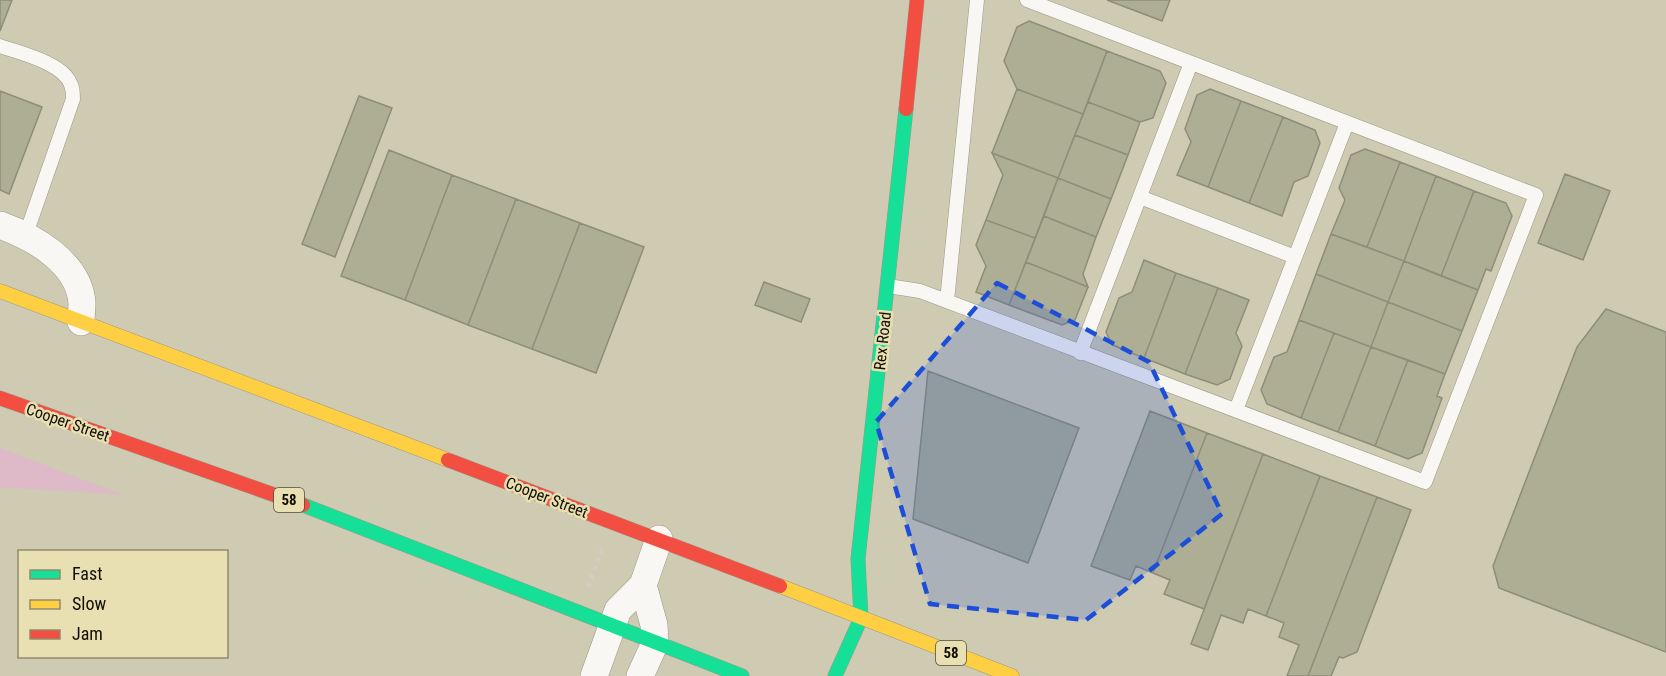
<svg xmlns="http://www.w3.org/2000/svg" width="1666" height="676" font-family="'Roboto Condensed',sans-serif">
<rect width="100%" height="100%" fill="#cfcab2"/>
<path fill="#deb9c7" d="M0,448l124,47 -124,-8z"/>
<path fill="#adae94" stroke="#8e8d7a" stroke-width="1.5" d="M0,0h12l-12,31z
M1107,0h63l-8,21z
M1029,21l78,30 -24,63 -66,-25 -13,-28 13,-34z
M1107,51l53,20 6,12 -13,35 -13,4 -52,-20z
M1017,89l66,25 -25,64 -66,-25z
M1210,89l31,12 -33,86 -31,-12 14,-33 -6,-13 12,-34z
M0,91l42,16 -33,87 -9,-4z
M359,96l33,12 -57,149 -33,-13z
M1241,101l42,16 -34,86 -41,-16z
M1088,102l52,20 -12,33 -53,-20z
M1283,117l32,13 5,13 -12,33 -14,6 -12,34 -33,-13z
M1075,135l53,20 -17,44 -53,-21z
M1365,149l35,13 -33,85 -36,-13 14,-34 -6,-12 12,-33z
M389,150l63,25 -47,125 -64,-24z
M992,153l66,25 -23,60 -49,-18 17,-45z
M1400,162l36,14 -32,85 -37,-14z
M1565,174l45,17 -27,69 -45,-17z
M452,175l64,24 -48,126 -63,-25z
M1436,176l38,15 -33,85 -37,-15z
M1058,178l53,21 -15,38 -52,-21z
M1474,191l32,12 6,13 -21,55 -5,-2 -8,21 -37,-14z
M516,199l64,24 -48,126 -64,-24z
M1044,216l52,21 -13,37 5,13 -62,-25z
M986,220l49,18 -26,67 -33,-13 10,-26 -10,-21z
M580,223l64,24 -48,126 -64,-24z
M1331,234l73,27 -16,41 -72,-28z
M1144,260l32,13 -32,85 -32,-13 -6,-13 13,-34 13,-6z
M1404,261l74,29 -16,41 -74,-29z
M1026,262l62,25 -13,33 -13,5 -53,-20z
M1176,273l42,15 -33,86 -41,-16z
M1316,274l72,28 -17,45 -72,-27z
M764,282l46,17 -9,23 -46,-17z
M1218,288l31,12 -13,33 6,13 -12,33 -13,6 -32,-11z
M1388,302l74,29 -17,43 -74,-27z
M1606,309l60,23v320l-167,-64 -6,-22 84,-219z
M1299,320l35,13 -33,85 -34,-14 -6,-14 13,-33 13,-5z
M1334,333l37,14 -33,85 -37,-14z
M1371,347l37,13 -33,86 -37,-14z
M1408,360l37,14 -8,22 5,2 -20,55 -14,6 -33,-13z
M928,371l151,57 -51,135 -115,-44z
M1150,411l57,22 -54,140 -17,-7 -6,14 -39,-14z
M1207,433l56,21 -59,155 -40,-15 6,-14 -17,-7z
M1263,454l57,22 -54,140 -18,-7 -5,14 -22,-8 -13,35 -17,-6z
M1320,476l57,21 -69,179h-21l12,-31 -20,-8 5,-14 -18,-7z
M1377,497l34,13 -54,142 -14,6 -4,-1 -8,19h-23z"/>
<g fill="none" stroke-linecap="round" stroke-linejoin="round">
<defs>
<path id="lane" d="M0,46c20,7 64,17 71,39 2,4 2,10 2,14l-48,138
M1140,197l155,60
M888,286l32,5 505,191 111,-287 -509,-195
M947,301l30,-301
M1080,353l111,-290
M1236,410l111,-287"/>
<path id="street" d="M0,225c33,12 79,37 82,78 0,6 -1,13 -1,19
M594,676l24,-66 25,-25 16,-46
M640,676l15,-33 -1,-18 -11,-40"/>
<path id="fast" d="M303,505l439,171
M835,676l26,-58 -3,-59 48,-450"/>
<path id="slow" d="M0,291l448,169
M780,586l232,90"/>
<path id="jam" d="M906,109l11,-109
M0,398l303,107
M448,460l332,126"/>
</defs>
<use href="#lane" stroke="#9c9885" stroke-width="15"/>
<use href="#street" stroke="#9c9885" stroke-width="28"/>
<use href="#fast" stroke="#9c9885" stroke-width="15"/>
<use href="#slow" stroke="#9c9885" stroke-width="15"/>
<use href="#jam" stroke="#9c9885" stroke-width="15"/>
<path stroke="#d0cec7" stroke-width="4" stroke-dasharray="4.5 4.5" stroke-linecap="butt" d="M588,587l14,-38"/>
<use href="#lane" stroke="#f8f7f3" stroke-width="14"/>
<use href="#street" stroke="#f8f7f3" stroke-width="27"/>
<use href="#fast" stroke="#16e098" stroke-width="14"/>
<use href="#slow" stroke="#ffcf43" stroke-width="14"/>
<use href="#jam" stroke="#f24e42" stroke-width="14"/>
</g>
<path fill="#1d4ed8" fill-opacity="0.2" stroke="#1d4ed8" stroke-width="4.5" stroke-dasharray="12 8" stroke-linejoin="round" d="M997,283l152,79 73,152 -136,106 -156,-16 -54,-182z"/>
<g text-anchor="middle" stroke-width="5" stroke-linejoin="round" paint-order="stroke">
<g fill="#e8dfb3" stroke="#524d37" stroke-width="1.5">
<rect x="274" y="488" width="30" height="24" rx="4.5"/>
<rect x="936" y="641" width="30" height="24" rx="4.5"/>
</g>
<g font-size="15" font-weight="bold" fill="#120e02">
<text x="289" y="505">58</text>
<text x="951" y="658">58</text>
</g>
<g font-size="16" fill="#120e02" stroke="#e8dfb3">
<text transform="translate(882 341) rotate(-84)" y="6">Rex Road</text>
<text transform="translate(68 422) rotate(19)" y="6">Cooper Street</text>
<text transform="translate(547 497) rotate(21)" y="6">Cooper Street</text>
</g>
</g>
<rect x="18" y="550" width="210" height="108" fill="#e8dfb3" stroke="#928b6c" stroke-width="1.5"/>
<rect x="30" y="570" width="30" height="9" fill="#16e098" stroke="#928b6c" stroke-width="1.5"/>
<text x="72" y="580" font-size="18" fill="#120e02">Fast</text>
<rect x="30" y="600" width="30" height="9" fill="#ffcf43" stroke="#928b6c" stroke-width="1.5"/>
<text x="72" y="610" font-size="18" fill="#120e02">Slow</text>
<rect x="30" y="630" width="30" height="9" fill="#f24e42" stroke="#928b6c" stroke-width="1.5"/>
<text x="72" y="640" font-size="18" fill="#120e02">Jam</text>
</svg>
